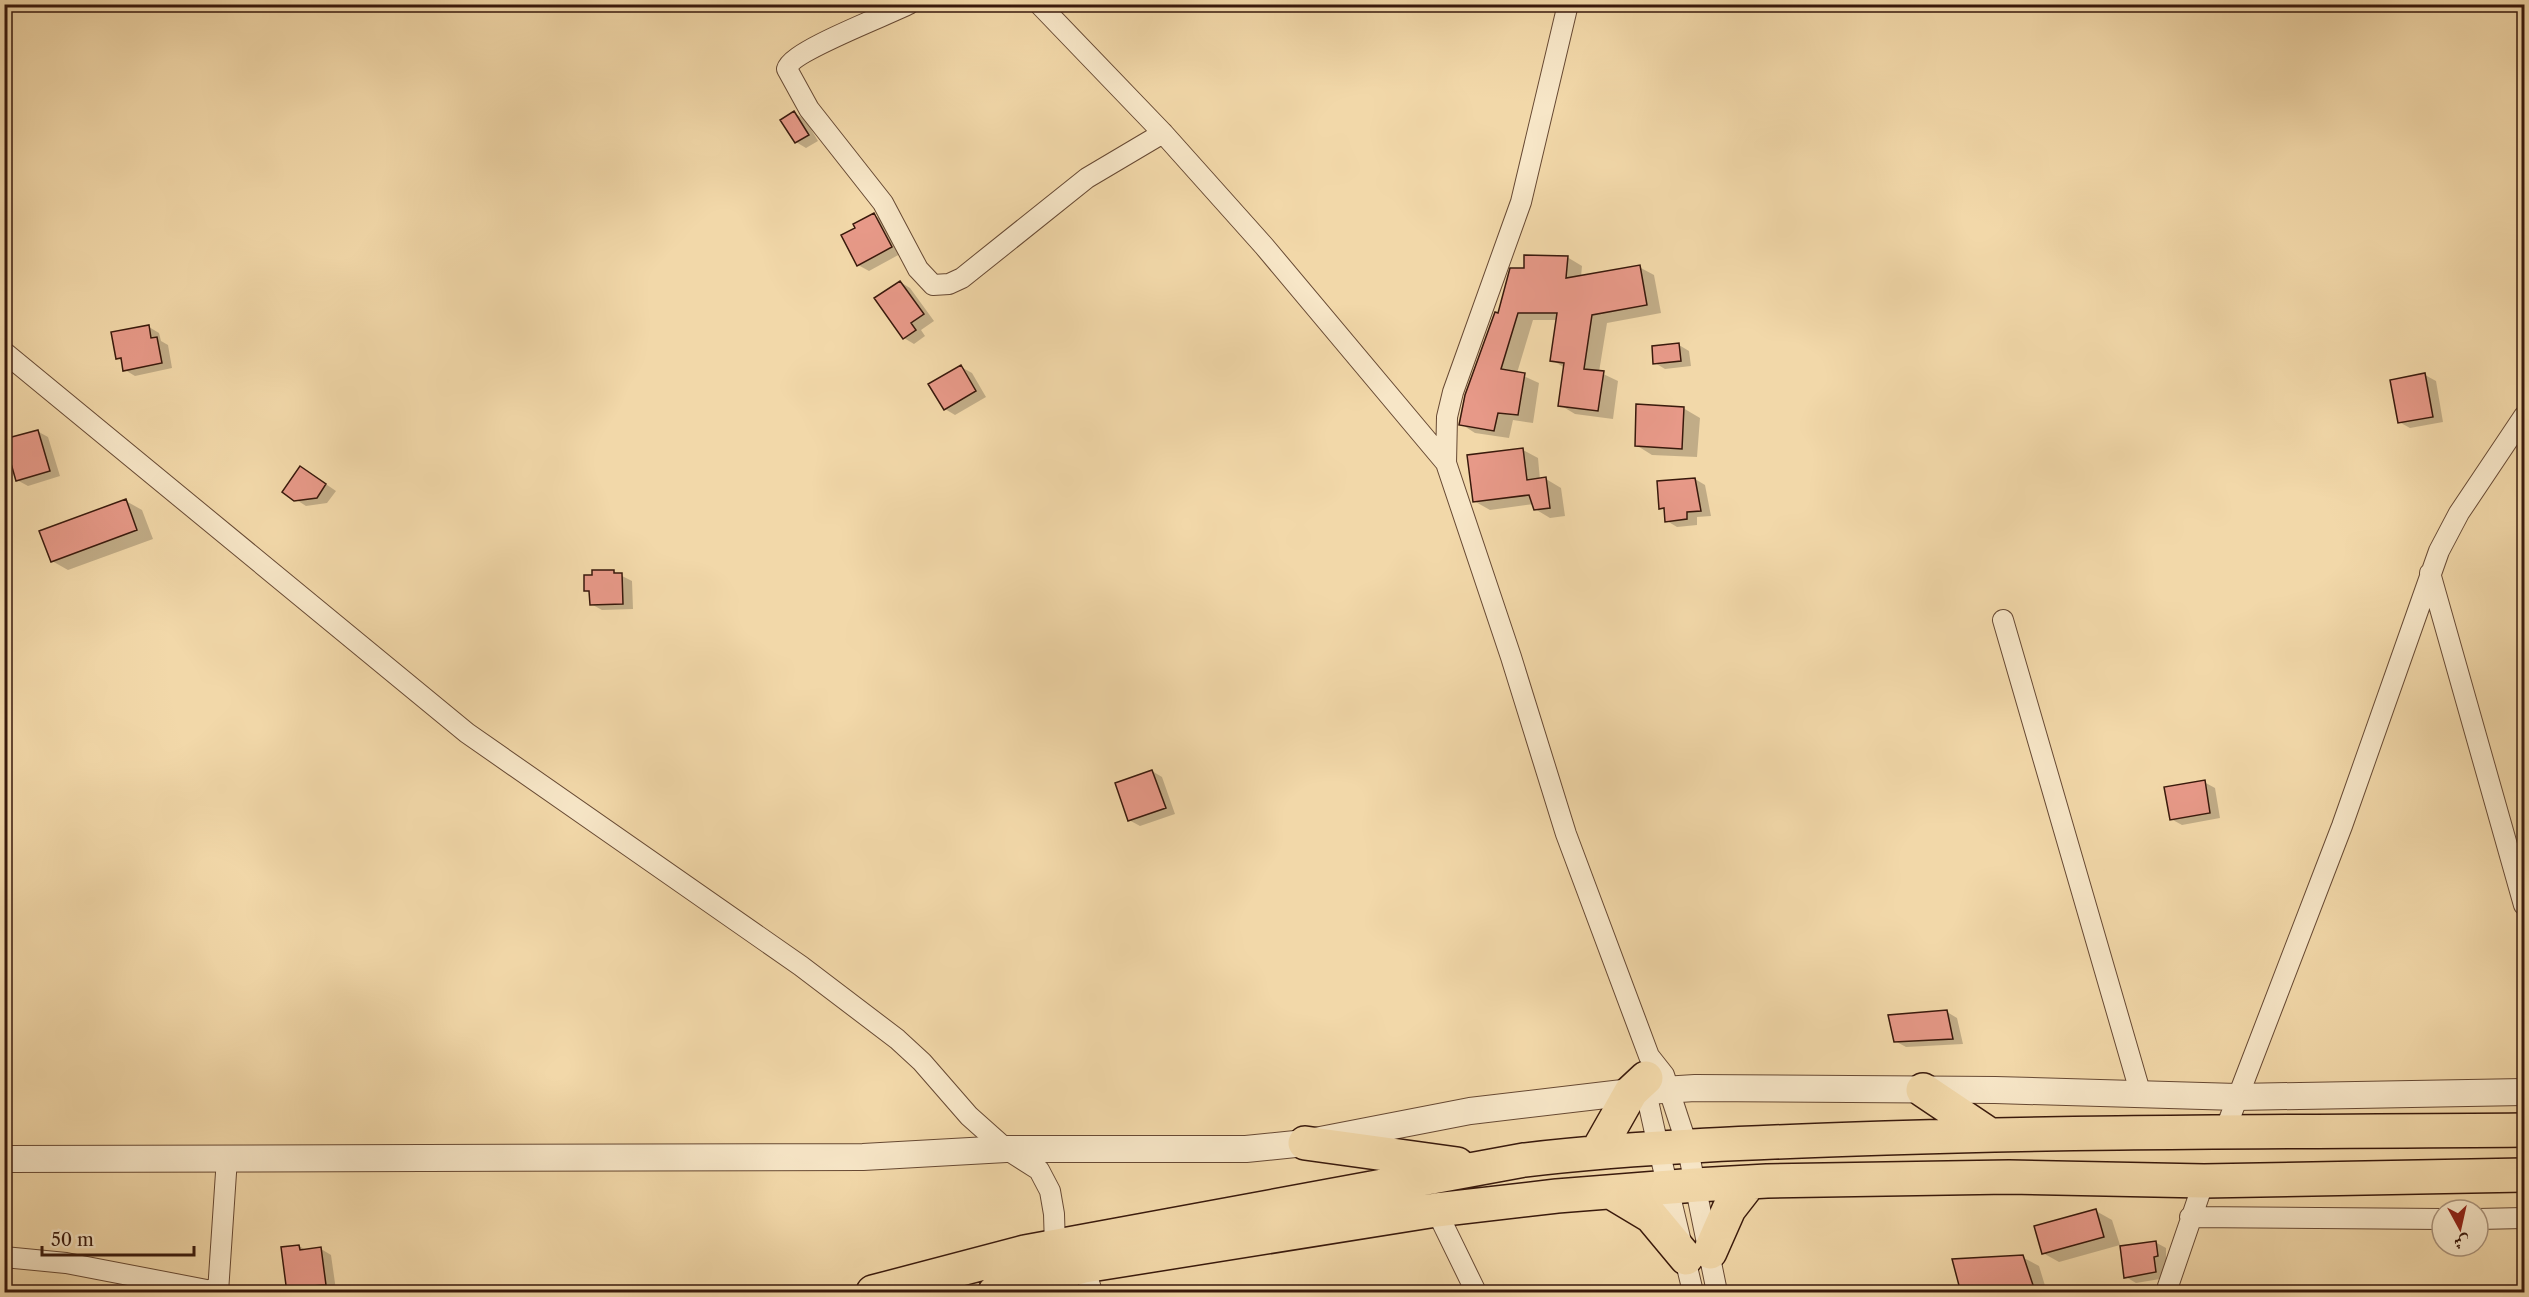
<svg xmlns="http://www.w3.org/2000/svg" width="2529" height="1297" font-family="'Libre Caslon Text',Amiri,serif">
<rect width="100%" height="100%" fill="#f2d8a9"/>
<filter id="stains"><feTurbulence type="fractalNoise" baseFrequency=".00333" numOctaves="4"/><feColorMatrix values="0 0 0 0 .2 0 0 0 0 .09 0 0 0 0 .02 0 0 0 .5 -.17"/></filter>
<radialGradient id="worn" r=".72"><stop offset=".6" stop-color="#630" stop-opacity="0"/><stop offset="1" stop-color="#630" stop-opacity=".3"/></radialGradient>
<path fill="#0003" d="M794,113l11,6 13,22 -12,7 -10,-6z
M4,211l5,36h-5z
M874,215l10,6 18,32 -33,18 -11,-6 -1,-36z
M1567,257l15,9 -1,11 58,-10 15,8 7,38 -54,10 -8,49 19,9 -5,38 -38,-5 -15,-9 5,-37 -13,-8 6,-40h-25l-16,53 22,10 -6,40 -20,-3 -4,18 -34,-5 -14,-9 38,-109 27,-46z
M900,282l10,6 24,33 -13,9 4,6 -11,8 -10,-6z
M149,327l10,6 2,8 7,4 4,23 -37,8 -10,-6 -2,-9 -6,-3z
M1679,345l10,6 2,15 -26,3 -10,-6z
M961,367l11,6 14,24 -31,18 -10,-6z
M2425,375l11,6 7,41 -33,6 -11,-6z
M1683,408l17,10 -3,39 -45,-2 -16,-10z
M37,431l11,6 12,39 -32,10 -11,-6z
M1523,450l15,8 2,22 6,-1 15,9 4,28 -15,2 -15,-9 -1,-5 -44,6 -16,-9z
M311,474l25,17 -9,12 -21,3 -11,-7z
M1695,479l10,6 6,31 -14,1v8l-20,2 -10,-6 -1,-10 -5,-3z
M126,501l16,9 11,29 -85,31 -16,-9z
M614,572l18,9 1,28 -31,1 -11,-6v-11l-6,-3z
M1152,771l10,6 13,37 -35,12 -11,-6z
M2204,782l11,6 5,30 -38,7 -11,-6z
M1947,1012l10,6 6,26 -57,3 -11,-6z
M2096,1211l16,9 8,25 -61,17 -16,-9z
M2155,1242l11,6v30l-30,5 -10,-6z
M299,1246l7,4 15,-1 10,6 5,35 -47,2z
M2022,1257l17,9 8,26h-84z
M2254,1287l9,5h-28z"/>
<path fill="#e79988" stroke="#39190c" stroke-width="1.5" d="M794,111l15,24 -14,8 -15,-23z
M874,213l18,34 -35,19 -16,-31 14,-7 -2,-4z
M1524,255l44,1 -2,22 74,-13 7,40 -55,10 -8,54 20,2 -6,40 -40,-5 6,-43 -14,-2 7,-48h-39l-17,56 24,4 -7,42 -20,-2 -4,18 -35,-6 6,-30 30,-83 3,1 12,-45h14z
M900,281l24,33 -13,9 5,7 -13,9 -29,-41z
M149,325l2,13 6,-1 5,26 -39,8 -2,-13 -5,1 -5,-27z
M1679,343l2,18 -28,3 -1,-18z
M961,365l15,26 -32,19 -16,-26z
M2425,373l8,44 -35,6 -8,-43z
M1636,404l48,3 -2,42 -47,-3z
M38,430l12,41 -34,10 -12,-42z
M1523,448l4,32 19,-3 4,31 -16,2 -5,-15 -56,7 -6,-47z
M300,466l26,18 -9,14 -23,3 -12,-9z
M1695,478l6,33 -14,1v7l-22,3 -1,-14 -5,1 -2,-28z
M126,499l11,31 -86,32 -12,-31z
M592,570h22v3h8l1,31 -33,1 -1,-14h-5v-16h8z
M1152,770l14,38 -38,13 -13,-38z
M2205,780l5,33 -40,7 -6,-33z
M1947,1010l6,29 -59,3 -6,-27z
M2096,1209l8,28 -62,17 -8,-28z
M2156,1241l2,15 -4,1 2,15 -32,6 -4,-32z
M299,1245l1,5 21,-3 5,38 -14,1v4l-25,3 -6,-46z
M2023,1255l11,33 -73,5 -9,-34z"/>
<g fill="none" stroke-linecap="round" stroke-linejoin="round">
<defs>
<path id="minor" d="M909,4c-21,11 -118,47 -122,65l22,40 74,94 35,66 15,16 16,-1 13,-6 125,-100 76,-45
M1039,4l124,129 101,113 182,217
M1568,4l-47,198 -68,190 -6,25 -1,46 65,194 55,177 83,222 15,19 23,70 30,147
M4,352l463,381 334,233 96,73 25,23 47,54 37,33 33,21 11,21 4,23 1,33
M2430,573l94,332
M2003,620l138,475
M1646,1079v13l12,54 35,146
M2224,1133l118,-307 97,-275 20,-38 65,-97
M1436,1210l40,82
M2190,1217l252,2
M2478,1219l46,-1
M4,1257l62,6 151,29
M1084,1266l8,26
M218,1292l9,-134
M2166,1292l38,-111"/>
<path id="tertiary" d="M4,1159l859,-2 143,-8h240l59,-6 165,-32 161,-19 64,-4 300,2 242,7 287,-5"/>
<path id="trunk" d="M1923,1090l67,45
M1305,1143l152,21
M1597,1152l34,-60 15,-14
M1611,1192l40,24 35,42
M1710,1252l19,-43 21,-27
M873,1292l152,-40 499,-92c121,-14 241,-18 362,-22 212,-7 426,-6 638,-8
M995,1292l89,-26 352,-56 121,-14 139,-11 71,-4 242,-4 195,4 320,-6"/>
</defs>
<use href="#minor" stroke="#674933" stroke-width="22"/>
<use href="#tertiary" stroke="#674933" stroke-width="28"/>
<use href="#trunk" stroke="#39190c" stroke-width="36"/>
<use href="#minor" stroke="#f7e6c7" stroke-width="20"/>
<use href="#tertiary" stroke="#f7e6c7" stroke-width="26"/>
<use href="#trunk" stroke="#f2d8a9" stroke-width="33"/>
</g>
<rect width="2529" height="1297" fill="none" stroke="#f2d8a9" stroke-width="24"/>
<rect x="6" y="6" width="2517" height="1285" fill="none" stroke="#39190c" stroke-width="3"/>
<rect x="12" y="12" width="2505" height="1273" fill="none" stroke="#39190c" stroke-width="1.5"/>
<g transform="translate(2460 1228) rotate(172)"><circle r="28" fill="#f7e6c7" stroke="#ab947c" stroke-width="1.5"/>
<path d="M0-4.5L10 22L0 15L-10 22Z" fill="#8f2418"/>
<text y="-9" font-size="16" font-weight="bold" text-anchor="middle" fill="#39190c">ش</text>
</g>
<path d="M42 1246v9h152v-9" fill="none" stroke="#39190c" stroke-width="3"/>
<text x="51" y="1246" font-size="18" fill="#39190c" stroke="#f7e6c7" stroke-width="4.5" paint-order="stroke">50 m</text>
<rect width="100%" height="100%" filter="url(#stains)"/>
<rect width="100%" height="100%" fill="url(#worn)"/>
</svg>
